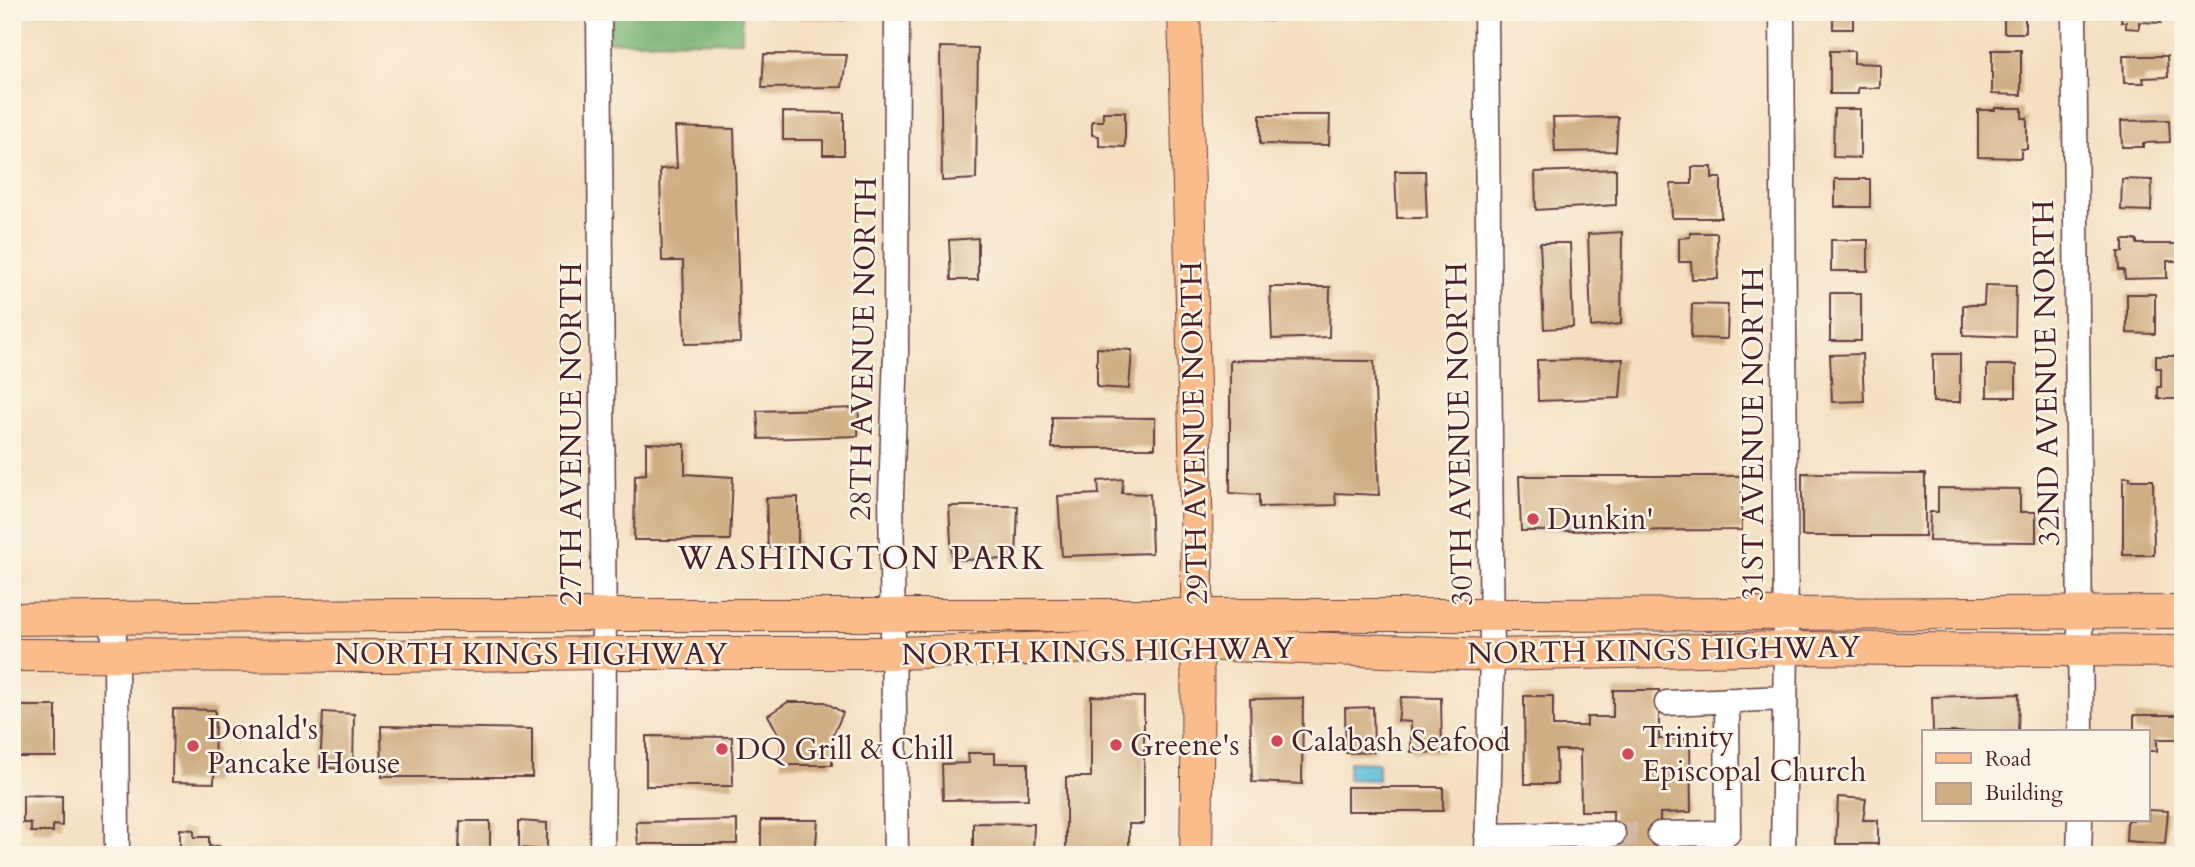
<svg xmlns="http://www.w3.org/2000/svg" width="2195" height="867" font-family="Cardo,serif">
<rect width="100%" height="100%" fill="#fcf5e5"/>
<filter id="ink" filterUnits="userSpaceOnUse"><feTurbulence type="fractalNoise" baseFrequency=".0143" numOctaves="2"/><feDisplacementMap in="SourceGraphic" scale="14" xChannelSelector="R" yChannelSelector="G"/><feConvolveMatrix kernelMatrix="1 2 1 2 8 2 1 2 1" color-interpolation-filters="sRGB"/></filter>
<filter id="wash" filterUnits="userSpaceOnUse"><feTurbulence type="fractalNoise" baseFrequency=".00686" numOctaves="4" result="noise"/><feDisplacementMap in="SourceGraphic" scale="28" xChannelSelector="R" yChannelSelector="G"/><feGaussianBlur stdDeviation="1.57" result="paint"/><feColorMatrix in="noise" values="0 0 0 0 0 0 0 0 0 0 0 0 0 0 0 0 0 1.4 0 .05"/><feComposite in="paint" operator="in"/></filter>
<g filter="url(#wash)">
<rect width="100%" height="100%" fill="#f4dfc1"/>
<path fill="#76b271" stroke="#60684e" stroke-width="2" d="M599,12h143v29l-141,1z"/>
<path fill="#5cbedb" stroke="#536e83" stroke-width="2" d="M1349,762l29,1v17l-30,-1z"/>
<g id="blocks">
<path fill="#cfae83" d="M765,12h79v8l-79,-3z
M1054,12h54v2l-54,3z
M1248,12h23v9l-22,-2z
M1833,12h20v17h-20z
M2004,12h21v21h-21z
M2122,12h39v11l-22,-1v7l-13,-1v-6h-5z
M940,47l38,1 -2,131 -34,2z
M1992,50h29v45l-29,-1z
M1830,51h24v12l26,1v24h-22v6h-28z
M764,54l83,1 -5,32 -80,1z
M2123,56h44l1,21 -25,1 1,5h-20z
M1995,108h27v10h5v31h-6v9l-43,-1v-47h17z
M1834,109h26v49l-27,-1z
M783,112l61,1v42h-21v-15h-40z
M1103,112h22v35l-26,-1v-10l-7,-1v-14h11z
M1260,115h70l-1,30 -69,-1z
M1618,117l-2,34 -61,1 -2,-34z
M2169,120l1,22 -27,1v4h-21l-1,-26z
M675,127l59,2 6,214 -55,1 -2,-83h-21l-2,-92 17,-1z
M1692,167h20v11h9v40h-49l-1,-34h21z
M1616,169v36l-80,5 -1,-38z
M1395,171h30l2,47h-30z
M1835,179h35v28h-35z
M2122,179l30,1 -1,31 -30,-1z
M1622,232l-1,92 -30,3 -3,-93z
M1690,233h27l1,46h-26l-1,-17h-12v-24l11,-1z
M978,238v42h-27l-2,-40z
M1831,240h37v31h-37z
M2123,240h14v4h46v17h-16v17l-42,1 -1,-9h-5l-1,-18h5z
M1540,243h30l3,84 -29,2z
M1985,285l31,1 -1,51 -52,-2v-30h21z
M1270,287h60l-1,50 -57,2z
M1830,293h31v48h-31z
M2127,294h28v40l-28,-1z
M1692,304l36,1 -1,34 -36,-1z
M1097,348l35,2 -3,39 -32,-2z
M1862,354l2,47 -32,1 -2,-47z
M1933,354h27v48h-27z
M2156,356h27v43h-25v-12h3v-19h-5z
M1623,359l-3,39 -82,3 -1,-41z
M1230,360l144,1 5,134 -44,-2 1,12 -77,2v-12l-29,-2z
M1987,365h29v32h-29z
M859,408l-1,28 -99,3 -2,-28z
M1052,417l103,1v30h-103z
M646,443l39,1v30l48,3 -3,63h-96l1,-65 11,-1z
M1802,473l123,1v62h-123z
M1519,476h223v54l-221,1z
M2123,477h7v3h23l1,75h-31z
M1123,479l-1,14 28,1 2,59 -90,3 -4,-60 41,-2 -1,-13z
M1938,488l82,1v23h16v30l-107,-1 1,-29h8z
M798,497v51h-30l-2,-50z
M949,506h69l-2,53 -64,1z
M1613,690h46v49h31l1,73 -31,1v38h-47v-40h-32l-1,-61h-24l1,34h-32l-1,-88h29v30h34v-9h26z
M2019,694l-1,38h-85l-1,-35z
M1091,696l53,1v127h-15v31h-63v-78h25z
M1401,697l40,1 1,55 -31,-1v-30l-13,-1z
M1303,698l-1,86 -50,-2 -2,-83z
M788,702h37l18,11 -10,22 -1,30h-51v-26l-13,-24z
M12,706h44v51h-44z
M1373,707l1,45 -28,1 -1,-45z
M173,709l42,1 -1,73 -42,-1z
M323,712l31,2 -1,56 -33,-3z
M2134,715h49v24h-26v12h-9v-19h-14z
M381,726l151,3v48h-150z
M646,736l86,1 1,49h-87z
M968,753h27v10h33v36l-85,1 -1,-36 27,-1z
M1347,787h96v24h-96z
M23,795l39,1v30l-9,-1v7h-22v-9h-8z
M1838,797l28,2 -3,21h15v24h-42z
M2148,810l20,1 -3,33 -39,-3 1,-21h21z
M737,820v24h-99l-2,-22z
M761,820h57l-3,35h-54z
M460,821h30v34h-31z
M519,821l28,2v27l-28,-2z
M973,823l61,1 -1,31h-60z
M180,829l14,1v7h15v9h10v9h-44v-7h5z
M245,850h30v5h-30z"/>
</g>
</g>
<g filter="url(#ink)">
<use href="#blocks" fill-opacity="0" stroke="#643c42" stroke-width="2"/>
<g fill="none" stroke-linecap="round" stroke-linejoin="round">
<path stroke="#d2b9a3" stroke-width="24" stroke-dasharray="24 12" stroke-linecap="butt" d="M1613,834h47"/>
<defs>
<path id="minor" d="M599,12l5,641 -2,202
M1486,12l6,643 -5,200
M1782,12l4,636 -3,207
M2074,12l7,720
M112,619l4,36 1,200
M1667,703l118,-5
M1660,834l68,-1 -1,-133
M1487,836l126,-2
M896,855l-5,-360 5,-142 1,-341
M2079,855l1,-35"/>
<path id="major" d="M1184,12c8,281 17,562 12,843
M12,619l376,-4h1160l635,-3
M12,655l376,1 216,-3h289l306,-9 293,11 294,-7 397,3"/>
</defs>
<use href="#minor" stroke="#643c42" stroke-width="27"/>
<use href="#major" stroke="#643c42" stroke-width="34"/>
<use href="#minor" stroke="#fff" stroke-width="24"/>
<use href="#major" stroke="#fabc8b" stroke-width="32"/>
</g>
</g>
<g fill="#d1495b" stroke="#fcf5e5" stroke-width="2.5">
<circle cx="1533" cy="519" r="7"/>
<circle cx="1277" cy="741" r="7"/>
<circle cx="1116" cy="745" r="7"/>
<circle cx="193" cy="746" r="7"/>
<circle cx="722" cy="749" r="7"/>
<circle cx="1628" cy="754" r="7"/>
</g>
<g text-anchor="middle" stroke-width="5" stroke-linejoin="round" paint-order="stroke">
<g font-size="30" fill="#4a1f2b" stroke="#fcf5e5">
<text transform="translate(863 349) rotate(-89)" y="10">28TH AVENUE NORTH</text>
<text transform="translate(2046 373) rotate(-91)" y="10">32ND AVENUE NORTH</text>
<text transform="translate(1194 433) rotate(-91)" y="10">29TH AVENUE NORTH</text>
<text transform="translate(571 434) rotate(-90)" y="10">27TH AVENUE NORTH</text>
<text transform="translate(1459 434) rotate(-91)" y="10">30TH AVENUE NORTH</text>
<text transform="translate(1753 434) rotate(-90)" y="10">31ST AVENUE NORTH</text>
<text transform="translate(1664 650) rotate(-1)" y="10">NORTH KINGS HIGHWAY</text>
<text transform="translate(1098 651) rotate(-1)" y="10">NORTH KINGS HIGHWAY</text>
<text x="531" y="664">NORTH KINGS HIGHWAY</text>
</g>
<g font-size="30" fill="#4a1f2b" stroke="#fcf5e5" text-anchor="start">
<text x="1547" y="529">Dunkin'</text>
<text x="207" y="739">Donald's<tspan x="207" dy="34">Pancake House</tspan></text>
<text x="1642" y="747">Trinity<tspan x="1642" dy="34">Episcopal Church</tspan></text>
<text x="1291" y="751">Calabash Seafood</text>
<text x="1130" y="755">Greene's</text>
<text x="736" y="759">DQ Grill &amp; Chill</text>
</g>
<g font-size="32" letter-spacing="2" fill="#4a1f2b" stroke="#fcf5e5">
<text x="862" y="569">WASHINGTON PARK</text>
</g>
</g>
<rect width="2195" height="867" fill="none" stroke="#fcf5e5" stroke-width="42"/>
<rect x="1922" y="730" width="228" height="91" fill="#fcf5e5" stroke="#b59f9b" stroke-width="2"/>
<rect x="1936" y="753" width="35" height="10" fill="#fabc8b" stroke="#b59f9b" stroke-width="2"/>
<text x="1985" y="766" font-size="21" fill="#4a1f2b">Road</text>
<rect x="1936" y="783" width="35" height="21" fill="#cfae83" stroke="#b59f9b" stroke-width="2"/>
<text x="1985" y="800" font-size="21" fill="#4a1f2b">Building</text>
</svg>
